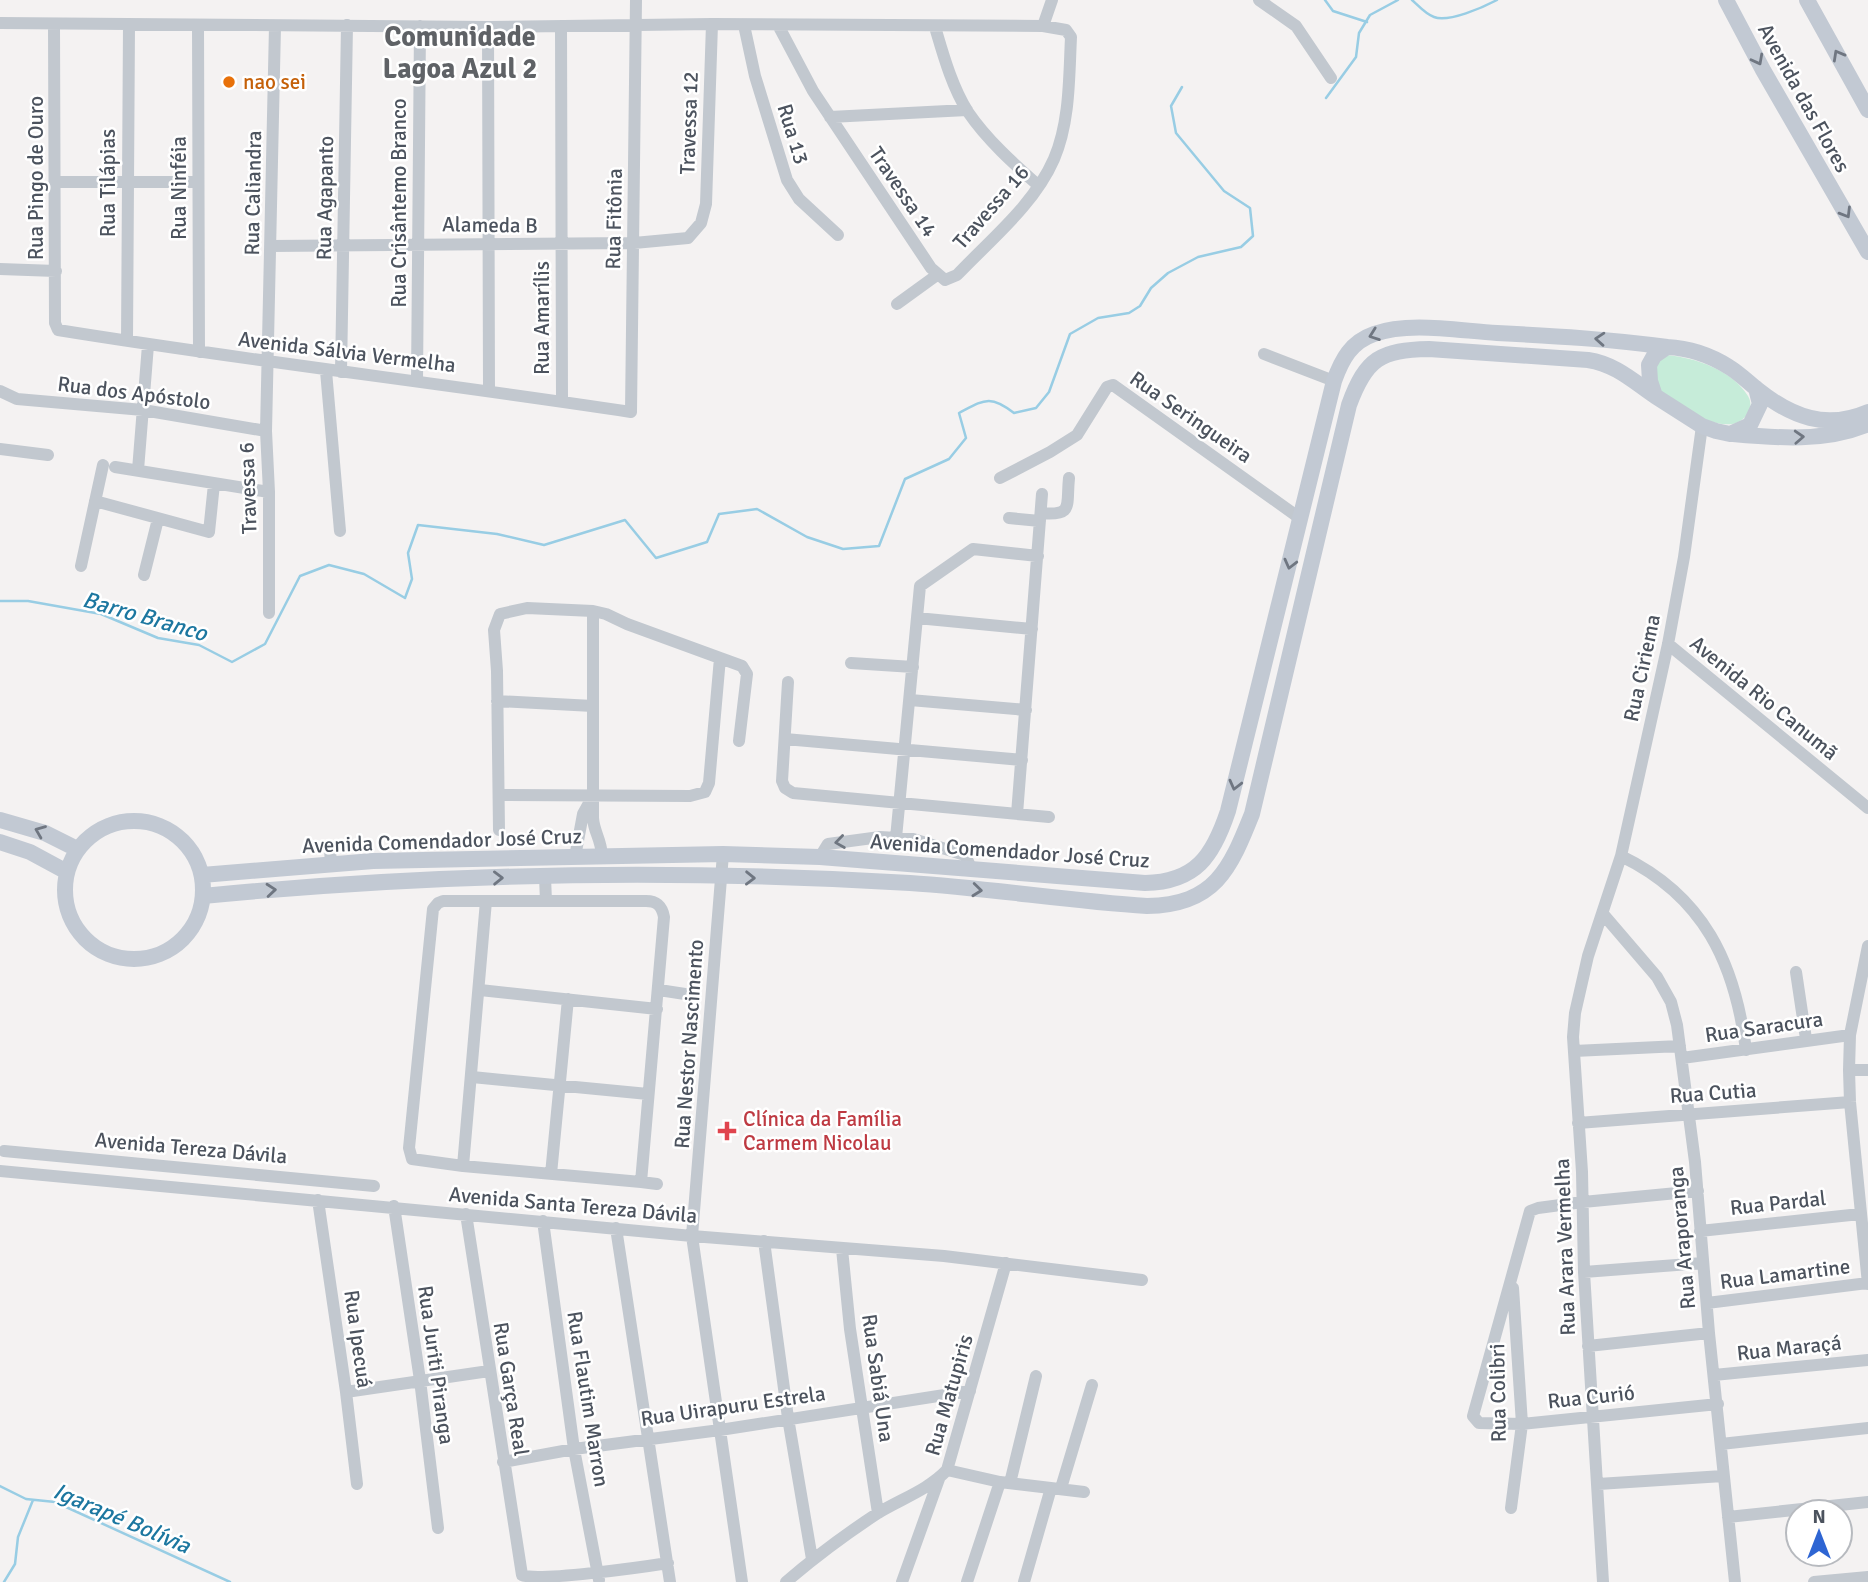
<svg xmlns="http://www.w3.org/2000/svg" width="1868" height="1582" font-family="Signika,sans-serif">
<rect width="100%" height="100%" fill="#f4f2f2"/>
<path fill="#c6ecd9" d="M1667,355c29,3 65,15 81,41 3,5 3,10 1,15 -8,17 -27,15 -42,9 -17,-6 -32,-19 -47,-29l-7,-28z"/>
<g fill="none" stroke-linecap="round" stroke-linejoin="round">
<path stroke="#98cde4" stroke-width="2.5" d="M1325,0l8,11 34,11
M1412,0c7,6 13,14 22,17 14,6 50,-10 63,-17
M1326,98l30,-41 3,-24 11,-18 28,-15
M0,601h28l73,13 57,24 41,7 33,17 33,-18 35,-68 29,-11 35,9 41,24 7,-19 -4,-26 10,-28 79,9 47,11 81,-25 31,38 51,-16 12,-28 38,-5 50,28 36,12 36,-3 26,-67 44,-20 17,-21 -7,-25c25,-13 31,-19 55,0l22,-5 13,-16 21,-58 28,-16 31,-5 11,-7 11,-18 17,-15 30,-16 43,-10 12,-11 -3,-28 -26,-17 -48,-58 -5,-27 11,-19
M0,1486l26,13 29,3 175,80
M4,1582l11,-18 3,-27 15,-37"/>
<path stroke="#c2c8cf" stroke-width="12" d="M1259,0l37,26 35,52
M0,23l488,4 224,-3 331,2 23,4 5,7c-2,40 -1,85 -17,122 -20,46 -64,81 -97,116l-12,5 -14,-12 -118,-177 -35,-66
M54,25l1,298 3,7c191,31 382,53 573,82l5,-412
M198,25l1,327
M744,25l11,51 32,104 12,19 39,36
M561,26l1,375
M1043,26l9,-26
M488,27l1,363
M935,27c8,27 17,60 33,85 19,28 46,52 71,74
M830,117l137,-7
M55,182h143
M271,246l363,-3 54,-5 13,-15 5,-19 6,-180
M0,269l56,2
M897,304l40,-29
M127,341l2,-316
M1264,354l70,27
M326,371l14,160
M341,372l6,-347
M417,381l3,-355
M0,391l17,8 126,11 123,21
M0,449l48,6
M115,467l154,25
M138,470l10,-125
M1000,478l50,-26 27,-17 30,-48 6,-2 188,134
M95,501l114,31 5,-48
M1041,513c33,3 25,-7 28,-35
M1009,518l31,3
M81,566l22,-101
M144,575l14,-56
M593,611v207c1,15 8,20 9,38
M269,613v-121l-3,-61 9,-405
M917,618l115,11
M1668,644l200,164
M720,658l22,8 5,8 -8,67
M851,663l62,4
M788,682l-6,99 3,7 8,5 256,24
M910,700l116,10
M497,701l96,5
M785,739l237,21
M1017,814l25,-320
M499,830l-2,-159 -3,-41 6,-16 27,-6 66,3 13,3 21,10 93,34 -11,125 -4,9 -15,4 -190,-1
M896,838l24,-252 53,-37 65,7
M330,849l1,15
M723,854l-31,382 50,346
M1621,856c83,40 114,107 125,194
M575,857l8,-43 10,-18
M820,857l8,-13 52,-7 33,2 52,16 6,13
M545,877l1,24
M443,901h203c11,0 16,5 18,16l-23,265 -178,-16 -51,-7 -3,-11 24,-239 5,-6z
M1603,914l54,63 14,25 6,23 18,137 14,171 26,249
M1868,946l-18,89 -1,35 1,32 18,182
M1796,972l10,67
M480,990l177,19
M659,990l26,4
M1574,1051l106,-5
M1682,1058l168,-23
M1849,1070h19
M472,1077l176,17
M1578,1123l272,-21
M4,1151l370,35
M463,1166l23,-265
M0,1171l692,65 252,20 198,24
M551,1174l17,-175
M641,1182l16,2
M1698,1191l-115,11 -45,6 -8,3 -57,205 6,7 43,1 196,-20
M318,1200l28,192 11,92
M394,1206l26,174 18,148
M466,1214l56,361c15,7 121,-8 146,-12
M543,1221l31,228 25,131
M616,1228l54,354
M1700,1231l160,-17
M764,1241l24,177 24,141
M842,1249l8,80 28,184
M1584,1272l119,-9
M1707,1303l161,-20
M1588,1346l121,-13
M1714,1375l154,-15
M346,1392l143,-21
M1721,1444l147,-16
M503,1462l71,-13 146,-19 250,-39
M947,1470l53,12 84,10
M1010,1483l26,-107
M1598,1484l125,-8
M1061,1488l31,-103
M1511,1508l11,-84 -9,-136
M1728,1517l140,-15
M786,1582c29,-25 60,-48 92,-69 23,-14 50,-23 69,-43l59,-207
M902,1582l37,-103
M967,1582l33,-100
M1024,1582l27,-94
M1603,1582l-19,-310 -2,-100 -9,-135 2,-24 13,-57 33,-100 47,-212 16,-87 18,-131
M1814,1582l54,-5"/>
<path stroke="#c2c9d3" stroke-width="16" d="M1726,0l37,70 105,182
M1807,0l61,110
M1756,388l4,16 -10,21 -20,9 -14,-3 -14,-5 -47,-30 -5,-15 -1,-16 5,-9 13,-9c22,1 43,8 62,20 10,6 19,15 29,23 34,27 68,40 110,22
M1733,434c44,4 93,8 135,-10
M0,820l45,13 32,16
M65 890a69 69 0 1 1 138 0a69 69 0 1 1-138 0Z
M0,842l30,10 37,20
M202,875l171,-14 350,-7 97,3 325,26c51,-1 68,-27 83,-72l106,-430c8,-22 17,-39 40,-47 35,-13 86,-3 123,-1 57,3 113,6 170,14
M203,896c234,-23 472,-27 707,-13 79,5 158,18 237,23 68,-1 83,-37 105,-92l97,-409c17,-47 32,-55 80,-56l159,11c27,4 45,21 67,36"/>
</g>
<defs><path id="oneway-chevron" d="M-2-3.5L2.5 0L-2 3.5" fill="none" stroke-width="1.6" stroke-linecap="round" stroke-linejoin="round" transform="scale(1.75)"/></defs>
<g stroke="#6f7681">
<use href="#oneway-chevron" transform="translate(1838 55) rotate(-119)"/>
<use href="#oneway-chevron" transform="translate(1758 60) rotate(62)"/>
<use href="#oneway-chevron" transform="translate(1846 213) rotate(59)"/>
<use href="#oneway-chevron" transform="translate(1374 335) rotate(160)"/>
<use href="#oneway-chevron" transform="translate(1600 339) rotate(-176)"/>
<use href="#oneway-chevron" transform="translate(1799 437) rotate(-3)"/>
<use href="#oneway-chevron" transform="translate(1290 564) rotate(104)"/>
<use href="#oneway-chevron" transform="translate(1235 785) rotate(104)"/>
<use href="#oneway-chevron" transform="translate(40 831) rotate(-158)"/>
<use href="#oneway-chevron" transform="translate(498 878) rotate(-1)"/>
<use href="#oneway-chevron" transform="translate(750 878) rotate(1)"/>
<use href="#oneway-chevron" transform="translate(271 890) rotate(-5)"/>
<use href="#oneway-chevron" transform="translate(977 890) rotate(6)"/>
</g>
<use stroke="#6f7680" href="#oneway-chevron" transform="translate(840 842) rotate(172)"/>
<circle fill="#e8710a" stroke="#fff" stroke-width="2.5" cx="229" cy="82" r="7"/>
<path fill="#e0444e" stroke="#fff" stroke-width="2.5" d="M723.5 1120.5h7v7h7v7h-7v7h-7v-7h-7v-7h7z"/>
<g text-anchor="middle" stroke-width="5" stroke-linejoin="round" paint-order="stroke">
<g font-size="21" fill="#c56008" stroke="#fff" text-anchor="start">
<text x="243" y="89">nao sei</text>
</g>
<g font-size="21" fill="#4c535e" stroke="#fff">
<text transform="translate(1804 98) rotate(61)" y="7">Avenida das Flores</text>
<text transform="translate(689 123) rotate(-88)" y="7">Travessa 12</text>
<text transform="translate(793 134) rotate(73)" y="7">Rua 13</text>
<text transform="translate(36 178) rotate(-90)" y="7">Rua Pingo de Ouro</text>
<text transform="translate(108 183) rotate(-90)" y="7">Rua Tilápias</text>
<text transform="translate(179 188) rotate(-90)" y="7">Rua Ninféia</text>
<text transform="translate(903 192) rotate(56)" y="7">Travessa 14</text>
<text transform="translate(253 193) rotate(-89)" y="7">Rua Caliandra</text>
<text transform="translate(325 198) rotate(-89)" y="7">Rua Agapanto</text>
<text transform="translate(399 203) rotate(-90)" y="7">Rua Crisântemo Branco</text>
<text transform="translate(991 207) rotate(-49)" y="7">Travessa 16</text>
<text transform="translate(614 219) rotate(-89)" y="7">Rua Fitônia</text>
<text transform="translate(490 225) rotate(1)" y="7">Alameda B</text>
<text transform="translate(542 318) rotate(-90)" y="7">Rua Amarílis</text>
<text transform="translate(347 352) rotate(7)" y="7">Avenida Sálvia Vermelha</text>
<text transform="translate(134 393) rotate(7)" y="7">Rua dos Apóstolo</text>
<text transform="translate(1191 417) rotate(35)" y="7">Rua Seringueira</text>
<text transform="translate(248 488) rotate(-92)" y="7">Travessa 6</text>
<text transform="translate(1642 668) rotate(-78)" y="7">Rua Ciriema</text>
<text transform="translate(1764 698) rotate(39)" y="7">Avenida Rio Canumã</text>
<text transform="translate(442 841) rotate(-2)" y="7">Avenida Comendador José Cruz</text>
<text transform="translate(1010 851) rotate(4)" y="7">Avenida Comendador José Cruz</text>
<text transform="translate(1764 1027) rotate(-8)" y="7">Rua Saracura</text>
<text transform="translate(689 1044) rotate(-86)" y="7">Rua Nestor Nascimento</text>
<text transform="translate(1713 1093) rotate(-4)" y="7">Rua Cutia</text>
<text transform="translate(191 1148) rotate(5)" y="7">Avenida Tereza Dávila</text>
<text transform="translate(1778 1203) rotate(-6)" y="7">Rua Pardal</text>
<text transform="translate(573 1205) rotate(5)" y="7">Avenida Santa Tereza Dávila</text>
<text transform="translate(1682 1238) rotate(-95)" y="7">Rua Araporanga</text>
<text transform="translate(1565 1247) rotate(-92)" y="7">Rua Arara Vermelha</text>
<text transform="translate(1785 1274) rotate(-7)" y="7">Rua Lamartine</text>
<text transform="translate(358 1339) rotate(82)" y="7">Rua Ipecuá</text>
<text transform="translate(1789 1348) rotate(-6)" y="7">Rua Maraçá</text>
<text transform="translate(436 1365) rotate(82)" y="7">Rua Juriti Piranga</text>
<text transform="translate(878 1378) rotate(82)" y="7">Rua Sabiá Una</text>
<text transform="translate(511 1389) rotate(81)" y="7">Rua Garça Real</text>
<text transform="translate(1498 1393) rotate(-91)" y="7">Rua Colibri</text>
<text transform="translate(949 1395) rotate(-74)" y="7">Rua Matupiris</text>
<text transform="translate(1591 1397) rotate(-6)" y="7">Rua Curió</text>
<text transform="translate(588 1399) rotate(81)" y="7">Rua Flautim Marron</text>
<text transform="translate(733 1406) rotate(-8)" y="7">Rua Uirapuru Estrela</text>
</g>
<g font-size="21" fill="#be3a42" stroke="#fff" text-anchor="start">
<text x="743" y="1126">Clínica da Família<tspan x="743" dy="24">Carmem Nicolau</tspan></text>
</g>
<g font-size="23" font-style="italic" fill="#1c77a0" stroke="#fff">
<text transform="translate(145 616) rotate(16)" y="8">Barro Branco</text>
<text transform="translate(122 1518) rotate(23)" y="8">Igarapé Bolívia</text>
</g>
<g font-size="28" font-weight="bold" fill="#5f6266" stroke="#fff">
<text x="460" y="46">Comunidade<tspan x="460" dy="32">Lagoa Azul 2</tspan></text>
</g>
</g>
<g transform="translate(1819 1533)"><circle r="33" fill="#ffffff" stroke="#b7babf" stroke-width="2"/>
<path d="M0-5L12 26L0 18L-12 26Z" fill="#2e65d3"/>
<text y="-10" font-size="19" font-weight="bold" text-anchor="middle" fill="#4c535e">N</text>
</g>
</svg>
